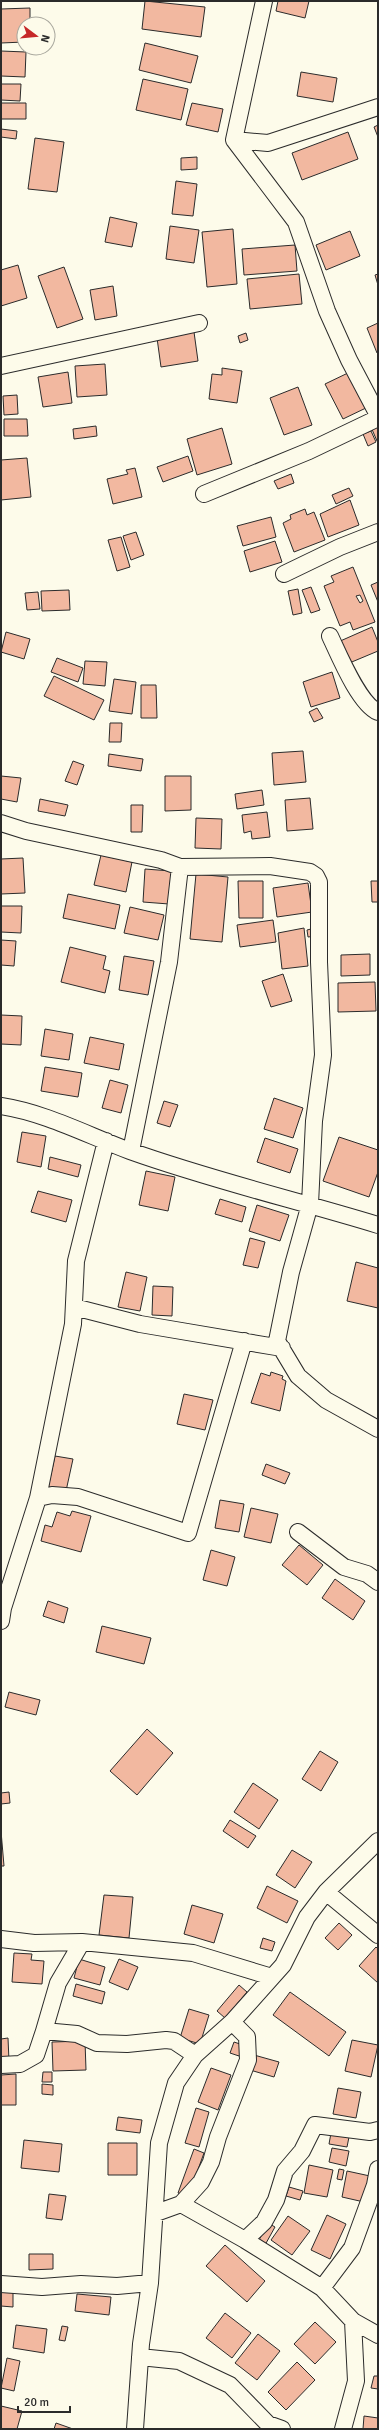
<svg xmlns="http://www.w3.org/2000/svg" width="379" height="2430" font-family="Signika,sans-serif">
<rect width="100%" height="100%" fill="#fdfbea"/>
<path fill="#f2b8a0" stroke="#2b2b2b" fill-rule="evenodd" d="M145,1l60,6 -4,30 -59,-8z
M278,1h31l-4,17 -29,-7z
M30,8v16h-6v18l-23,1v-34z
M145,43l53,13 -7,27 -52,-13z
M1,51l25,1 -1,25 -24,-1z
M301,72l36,6 -4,24 -36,-6z
M143,79l45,10 -7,31 -45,-10z
M1,84h20l-1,17 -19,-1z
M1,103h25v16h-25z
M192,103l31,6 -5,23 -32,-7z
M378,125v12l-4,-10z
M1,129l16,2 -1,8 -15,-2z
M348,132l10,27 -56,21 -10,-27z
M35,138l29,4 -7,50 -29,-3z
M197,157v12l-16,1v-12z
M176,181l21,3 -4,32 -21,-2z
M110,217l27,6 -5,24 -27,-5z
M170,226l29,4 -5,33 -28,-4z
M233,229l4,55 -30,3 -5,-55z
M350,231l10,25 -34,14 -10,-25z
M295,245l2,26 -53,4 -2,-26z
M18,265l9,33 -26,8v-36z
M64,267l19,52 -26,9 -19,-52z
M299,274l3,30 -52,5 -3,-30z
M378,274v11l-3,-10z
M113,286l4,30 -22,4 -5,-30z
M378,323v30h-1l-10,-25z
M194,332l4,29 -37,6 -4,-29z
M246,333l2,7 -8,3 -2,-7z
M105,364l2,31 -30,2 -2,-31z
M222,368l20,3 -5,32 -28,-4 3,-25 10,1z
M68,372l4,31 -29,4 -5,-30z
M350,372l18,35 -25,12 -18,-35z
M298,387l14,38 -28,10 -14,-37z
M17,395l1,19 -14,1 -1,-19z
M4,419h23l1,17h-24z
M378,425v16h-1l-6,-14z
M96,426l1,10 -23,3 -1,-10z
M222,428l10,36 -35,11 -10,-36z
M371,431l5,11 -8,4 -5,-12z
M188,456l5,15 -30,11 -6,-15z
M27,458l4,39 -30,3v-40z
M135,468l7,29 -29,7 -6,-25 21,-5 -2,-4z
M291,474l3,9 -16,6 -4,-8z
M349,488l4,8 -17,8 -4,-9z
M350,500l9,25 -31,12 -8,-23z
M305,509l2,6 7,-3 11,28 -31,12 -11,-29 8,-4 -1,-4z
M271,517l5,20 -33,9 -6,-20z
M136,532l8,23 -13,5 -8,-24z
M121,537l9,30 -13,4 -9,-31z
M275,541l7,21 -32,10 -6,-21z
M353,567l22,55 -22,8 -3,-8 -10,4 -16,-40 10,-4 -3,-6zM360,595l3,6 -3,2 -4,-7z
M378,582v20l-7,-17z
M311,587l9,23 -9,3 -9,-23z
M298,589l4,24 -9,2 -5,-24z
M69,590l1,20 -28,1 -1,-20z
M38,592l2,17 -13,1 -2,-17z
M372,627l6,15v9l-31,13 -9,-22z
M6,632l24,7 -6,20 -23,-7z
M57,658l26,10 -5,14 -27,-10z
M85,661l22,1 -2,24 -22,-2z
M332,672l8,26 -29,9 -8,-25z
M54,676l50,24 -10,20 -50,-24z
M114,679l22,3 -4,32 -23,-3z
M141,685h15l1,33h-16z
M317,708l6,10 -9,4 -5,-10z
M110,723h12l-1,19h-12z
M303,751l3,31 -32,3 -2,-32z
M109,754l34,5 -2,12 -33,-5z
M73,761l11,4 -7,20 -12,-4z
M1,776l20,2 -4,24 -16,-3z
M165,776h26v34l-26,1z
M262,790l2,15 -27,4 -2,-15z
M310,798l3,31 -26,2 -2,-31z
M40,799l28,6 -3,11 -27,-5z
M131,805h12l-1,27h-11z
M267,812l3,25 -18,2 -1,-8 -7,2 -2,-18z
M196,818l26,1 -1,30 -26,-1z
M115,854l9,2 -1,4 9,2 -6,30 -32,-7 7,-30 13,3z
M23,858l2,35 -24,1v-35z
M145,869l26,2 -2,33 -26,-2z
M196,874l32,3 -6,65 -32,-3z
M238,881h25v37h-24z
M371,881h7v21h-6z
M308,883l4,29 -35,5 -4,-29z
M68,894l52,11 -5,24 -52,-11z
M1,906h21l-1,27 -20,-1z
M130,907l34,8 -6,25 -34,-7z
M273,920l3,22 -36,5 -3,-22z
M304,928l4,38 -26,3 -4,-36z
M315,928l2,8 -9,1 -1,-7z
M1,940l15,1 -2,25 -13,-1z
M70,947l36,9 -3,13 7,2 -5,22 -44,-11z
M370,954v21l-29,1v-21z
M124,956l30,5 -6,34 -29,-5z
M283,974l9,27 -21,6 -9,-26z
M375,982l1,29 -38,1v-29z
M1,1015l21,1 -1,29 -20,-1z
M45,1029l28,5 -4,26 -28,-4z
M90,1037l34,7 -5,26 -35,-7z
M45,1067l37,6 -4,24 -37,-6z
M110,1080l18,5 -7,28 -19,-5z
M274,1098l29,10 -10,30 -29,-9z
M164,1101l14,4 -8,22 -13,-4z
M22,1132l24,4 -5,31 -24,-5z
M339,1137l39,13v22l-9,25 -46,-16z
M265,1138l33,11 -8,24 -33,-11z
M50,1157l31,8 -3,12 -30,-8z
M146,1171l29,6 -7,34 -29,-6z
M38,1191l34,9 -6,22 -35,-10z
M220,1199l26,8 -4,15 -27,-8z
M257,1205l32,10 -9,26 -31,-10z
M250,1238l15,4 -7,26 -15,-3z
M356,1262l22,6v40l-31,-7z
M126,1272l21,5 -7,34 -22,-4z
M153,1286l20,1 -1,29 -20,-1z
M271,1372l12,4 -1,3 4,2 -6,30 -29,-8 10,-30 9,3z
M184,1394l29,6 -8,30 -28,-6z
M55,1456l18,3 -7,32 -18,-3z
M266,1464l24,9 -5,11 -23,-9z
M220,1500l24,4 -5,28 -24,-4z
M251,1508l27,6 -7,29 -27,-6z
M72,1511l19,5 -10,36 -40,-11 4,-16 7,2 5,-15 13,4z
M299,1545l24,20 -16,20 -25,-20z
M211,1550l24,7 -8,29 -24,-6z
M335,1579l30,22 -12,19 -31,-22z
M48,1601l20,7 -4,15 -21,-7z
M102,1626l49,12 -7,26 -48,-12z
M9,1692l31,8 -4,15 -31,-8z
M147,1729l26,24 -36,42 -27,-24z
M320,1751l18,11 -17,29 -19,-12z
M253,1783l25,17 -19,29 -25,-17z
M9,1792l1,11 -9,1v-11z
M230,1820l26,16 -8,12 -25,-17z
M1,1831l3,35h-3z
M292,1850l20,12 -17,26 -19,-13z
M267,1886l31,15 -11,22 -30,-15z
M104,1895l29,2 -4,41 -30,-3z
M192,1905l31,9 -9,29 -30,-9z
M339,1923l13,12 -14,15 -13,-12z
M263,1938l12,4 -3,9 -12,-3z
M376,1947l2,2v34l-19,-17z
M14,1953l18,1 -1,6 13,1 -2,23 -30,-2z
M79,1959l26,8 -5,18 -26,-7z
M119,1959l19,8 -10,23 -19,-8z
M76,1984l29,8 -3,12 -29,-8z
M239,1985l8,7 -22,26 -8,-7z
M290,1992l56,40 -17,24 -56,-41z
M189,2009l20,6 -9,29 -20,-6z
M8,2038l1,23 -8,1v-23z
M352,2040l26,5 -7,32 -26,-6z
M85,2041l1,29 -33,1 -1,-29z
M234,2042l9,3 -4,11 -9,-3z
M254,2055l25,7 -5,15 -24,-7z
M211,2068l20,7 -13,35 -20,-8z
M43,2072h9v10h-10z
M16,2074v31h-15v-30z
M42,2084l11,1v10l-11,-1z
M338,2088l23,4 -5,26 -23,-4z
M196,2108l13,4 -10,35 -14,-4z
M118,2117l24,3 -2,13 -24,-3z
M331,2133l18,4 -2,10 -18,-3z
M24,2140l38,4 -3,28 -38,-4z
M108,2143h29v32h-29z
M332,2148l17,3 -3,15 -17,-4z
M194,2149l10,4 -16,44 -10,-4z
M309,2165l24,5 -6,27 -23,-4z
M339,2169l5,1 -2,10 -5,-1z
M347,2171l23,5 -6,26 -22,-5z
M289,2187l14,4 -3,9 -14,-4z
M49,2194l17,2 -4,24 -16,-2z
M327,2215l19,9 -16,35 -19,-9z
M288,2216l22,15 -18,24 -21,-15z
M268,2223l7,4 -10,18 -7,-3z
M225,2245l40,36 -18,21 -41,-36z
M29,2254h24v15l-24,1z
M1,2291h12v16l-12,-1z
M77,2294l34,3 -2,18 -34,-4z
M225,2313l26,20 -19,25 -26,-20z
M315,2322l21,20 -21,22 -21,-20z
M16,2325l31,4 -3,24 -31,-5z
M62,2326l6,1 -3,14 -6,-1z
M258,2334l22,17 -23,29 -22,-17z
M7,2358l13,3 -6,30 -13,-3z
M297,2362l18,18 -29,30 -18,-18z
M374,2376h4v13l-7,-1z
M1,2406l21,5 -5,18h-16z
M364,2416l14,2v11h-15z
M56,2423l17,6h-19z"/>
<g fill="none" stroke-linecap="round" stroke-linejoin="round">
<defs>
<path id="minor" d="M234,140l62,82 31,89 22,49 29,55
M234,140l34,3 110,-36
M234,140l30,-139
M1,366l198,-43
M204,494l105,-43 69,-33
M284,574l56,-27 38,-15
M330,636c9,19 29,68 48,76
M1,823l25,8 135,29 19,7 90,-1 40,6 6,4 3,6v80l4,93 -9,66 -4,83 -19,68 -14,69 21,35 28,24 52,29
M1,1106c45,7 86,29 129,45 81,29 166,49 248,74
M131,1151l38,-189 11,-95
M74,1307l66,17 142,24
M38,1498l35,-174 3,-63 30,-120
M298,1532l46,35 23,7 11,8
M1,1621l2,-13 35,-110 14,-3 26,2 110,36 56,-192
M326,1892l52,43
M1,1939l33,4 48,-1 111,11 79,24
M44,2031l14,-48 24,-41
M1,2065l19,-1 16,-9 8,-24 33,3 20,9 30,1 39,-4 8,1 21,14
M181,2204l64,36 19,-18 12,-22 9,-29 17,-20 13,-26 55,7 8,-2
M156,2213l25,-9 20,-22 10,-20 7,-25 30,-77 -1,-23 -15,-15
M245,2240l77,48 31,33 25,14
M1,2284l41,3 39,-3 36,2 33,-3
M322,2288l30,-40 23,-63 3,-16
M140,2357l39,4 51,24 38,39 14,5
M135,2429l6,-85 9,-61 9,-140 17,-60 19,-28 37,-33 51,-57 24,-48 19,-25 52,-51
M343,2429l13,-48 -3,-60"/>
</defs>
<use href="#minor" stroke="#2b2b2b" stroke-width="18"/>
<use href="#minor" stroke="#fdfbea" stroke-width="16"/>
</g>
<rect width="379" height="2430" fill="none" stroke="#2b2b2b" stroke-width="4"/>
<g transform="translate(36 36) rotate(106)"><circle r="19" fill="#fdfbea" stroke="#a9a89e"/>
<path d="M0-3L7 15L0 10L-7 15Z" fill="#c62828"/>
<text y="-6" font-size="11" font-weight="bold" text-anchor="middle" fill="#2b2b2b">N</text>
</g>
<path d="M18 2406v6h52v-6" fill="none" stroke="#2b2b2b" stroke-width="2"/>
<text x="24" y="2406" font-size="12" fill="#2b2b2b" stroke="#fdfbea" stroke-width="3" paint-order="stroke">20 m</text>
</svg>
